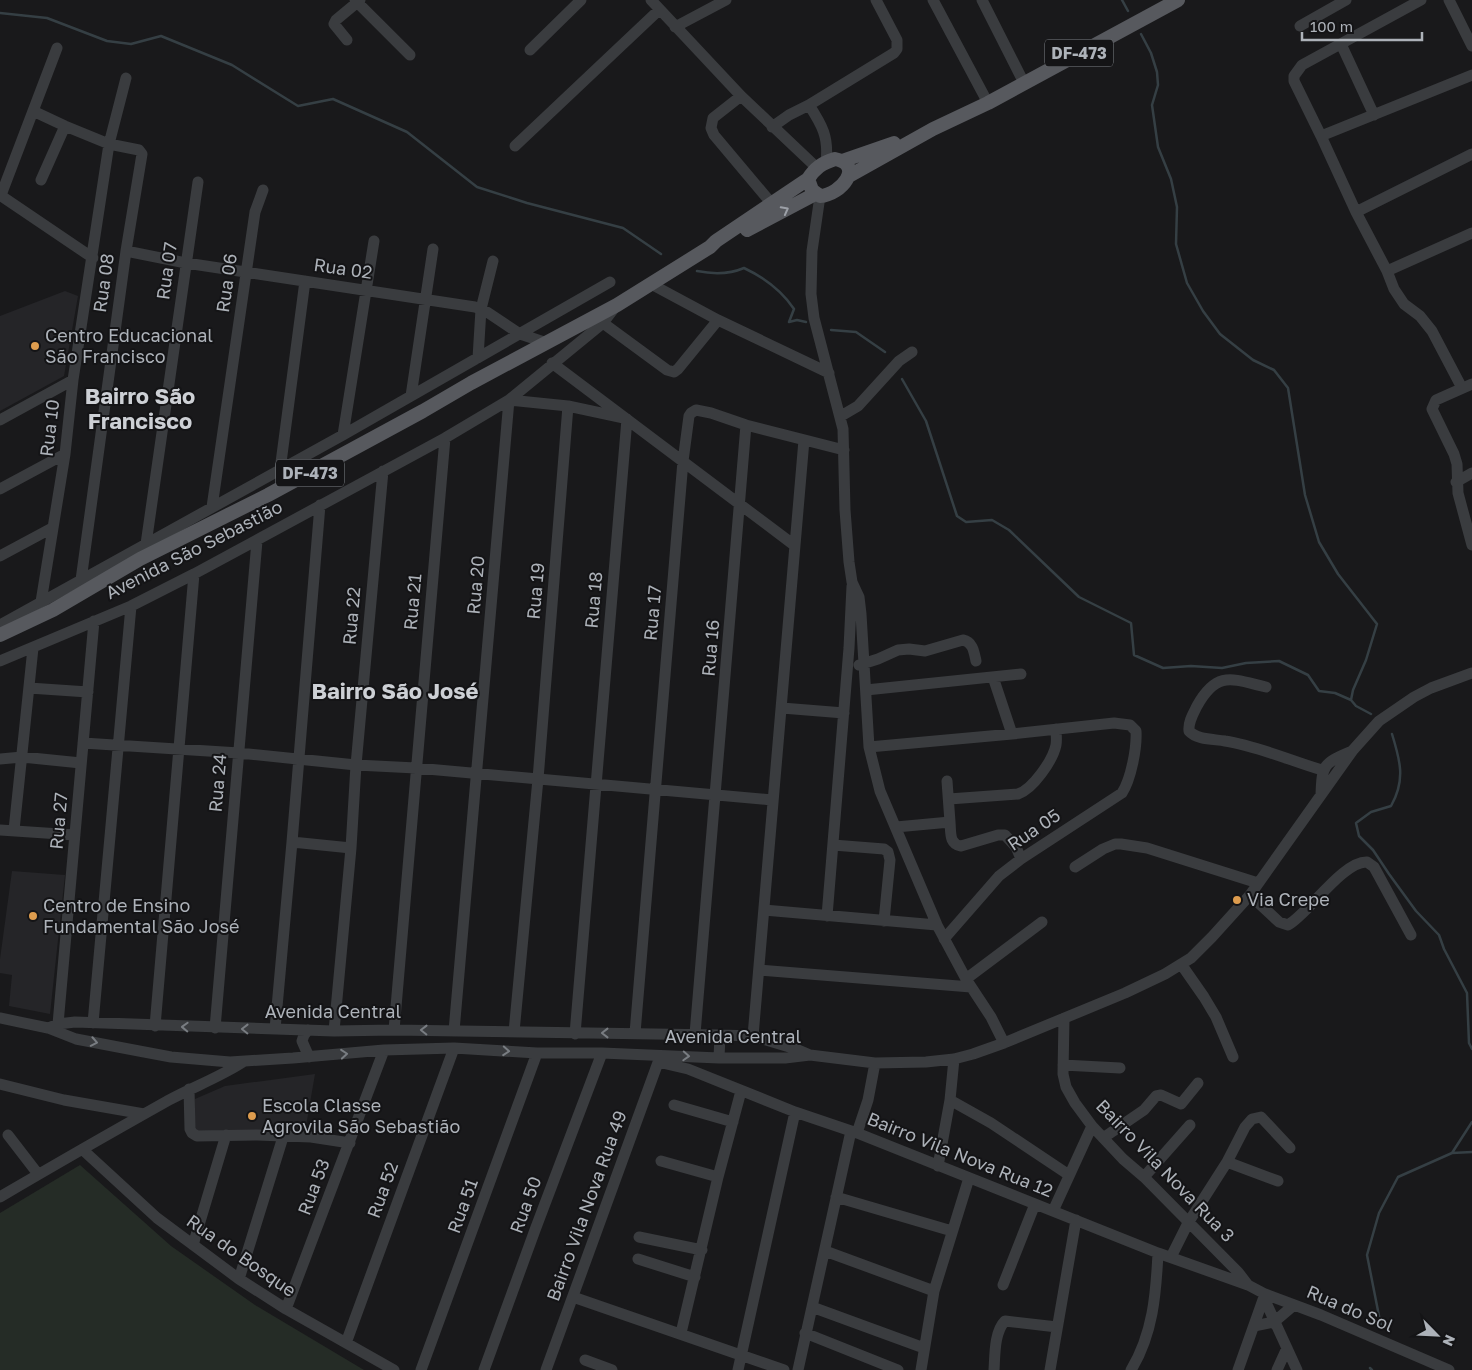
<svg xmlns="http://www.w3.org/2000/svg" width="1472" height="1370" font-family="'Golos Text',sans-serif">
<rect width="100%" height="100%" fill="#19191b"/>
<path fill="#252528" d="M65,291l13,5 -14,80 -64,35v-95z
M12,871l53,4 -15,139 -41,-8 3,-31 -12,-2v-14z
M315,1074l-10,58h-110v-33l30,-13z"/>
<path fill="#252c26" d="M80,1165l91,81 84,59 109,65h-364v-157z"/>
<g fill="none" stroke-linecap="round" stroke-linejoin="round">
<path stroke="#353f44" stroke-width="2.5" d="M1122,0l6,11
M0,13l47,5 60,23 24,3 30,-8 71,29 66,41 35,-7 74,33 70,55 50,16 96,25 38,26
M1141,34l10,19 6,19 1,13 -6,20 6,42 13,32 6,28 -1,37 11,39 16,28 17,23 33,26 21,10 14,18 17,107 14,47 19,32 39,50 -11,36 -13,30 -2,10
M697,271c15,3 33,3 47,-3 19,9 38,23 50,41l-5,13 8,-2 9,2
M831,330l25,2 29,20
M902,379l24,42 31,95 9,6 26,-2 17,10 70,67 52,26 3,32 29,13 28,-2 31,2 24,-5 33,-2 29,14 11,16 16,2 16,7 5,6 15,8
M1392,734c8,26 14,46 -1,72l-20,6 -15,11 3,13 14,14 16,24 27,37 23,24 5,14 23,44 2,50 3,6
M1452,1153l20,-1
M1381,1326l-14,-71 12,-42 19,-36 54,-24 20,-31
M1370,1368l2,2"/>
<path stroke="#3a3c3f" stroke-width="11" d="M355,0l55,55
M651,0l90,96 75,71
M933,0l55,103
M982,0l42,83
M1421,0l-119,65 -8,11v5l27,55 35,76 31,59 7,18 10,15 16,12 12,15 30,57
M1449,0l23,46
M1300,26l46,-26
M675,27l51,-27
M347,40l-13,-16 2,-4 24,-20
M1341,44l33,71
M530,50l51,-50
M741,96l-28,22 -2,10 3,7 58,69
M809,105c13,20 20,32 17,57
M33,111l32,15 44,18 30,6 3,4 -16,97 -45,329
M772,127l17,-12 20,-10 85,-52 3,-4v-9l-21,-40
M1321,136l151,-61
M515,146l144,-136
M41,180l24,-54
M0,195l93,63
M1,195l56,-147
M820,196l-8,55 -1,43 3,24 29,111 2,81 4,52 3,20 7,15 2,17 8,133 11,44 57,134 29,54 25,38 13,26
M1356,212l116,-58
M126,251l60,12 289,44 12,5 33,22 27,9
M1387,271l85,-38
M651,284l67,36 111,53
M603,323l64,47 7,2 4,-3 40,-49
M478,358l3,-49 12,-48
M552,363l242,182
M1472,384l-36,16 -4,9 22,45 3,10 1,29 14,52
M411,396l22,-147
M509,400l59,6 56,12
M841,416l17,-10 41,-45 13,-9
M0,420l73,-40
M343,435l31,-194
M280,470l25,-189
M1456,482l16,-9
M0,489l65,-35
M212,507l43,-295 8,-22
M146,544l52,-362
M0,556l52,-28
M41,602l24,-148 8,-74 36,-236 17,-66
M0,625l343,-190 267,-153
M0,661l131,-55 63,-32 251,-136 64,-38 94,-77 13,-17
M859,665l19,-6 20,-9 11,-1 16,2 38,-11c10,2 11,12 13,21
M993,677l19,57
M1266,687c-34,-8 -49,-17 -69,19 -4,8 -9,16 -8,25 8,9 25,8 36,10 33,5 66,20 97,29
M29,688l59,4
M866,690l155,-16
M782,708l62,5
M83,743l156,10 117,12 60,3 356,32
M869,747l143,-13 102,-11 16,2 6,6c1,17 -5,48 -14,62l-101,66 -22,17 -55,63
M0,759l22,-2 59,6
M947,781l3,41
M1321,795c1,-30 2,-32 31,-44
M949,799l69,-5c15,-5 35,-34 38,-49 1,-5 0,-11 0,-16
M896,827l54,-5c1,11 -1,22 11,24l37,-11h7l11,12 5,12
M0,830l75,5
M14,830l19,-182
M292,842l59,6
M833,845l51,4 4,3 2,8 -6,61
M1075,867l28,-18 12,-5h6l26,4 111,35
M1250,895l29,27 9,3c21,-12 55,-64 79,-63l7,5 37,68
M764,910l173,15
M827,916l22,-268 3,-62
M1181,964l23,33 12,20 17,40
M759,970l212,17
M966,979l76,-57
M0,1018l48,10 28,11 63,12 32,6 59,5 63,-4 91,-8 70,-2 83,5h65l117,5h66l25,-3 65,8 51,-1 28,-3 19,-5 31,-11 121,-50 40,-19 26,-16 21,-21 38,-42 103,-145 26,-29 35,-24 17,-9 41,-15
M1064,1018l-1,56 3,13 9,16 17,23 31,33 21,18 94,95 10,13
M93,1023l38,-417
M58,1024l36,-403
M155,1026l39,-452
M48,1028l10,-4 17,-2 259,9 60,-1 326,5 33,1 43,13 14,6
M215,1028l42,-487
M275,1029l17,-187 28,-337
M308,1030l-4,5 -2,6 7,16
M394,1030l51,-592
M334,1031l17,-183 5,-83 27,-294
M454,1031l55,-631
M514,1032l24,-253 30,-373
M635,1033l48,-572 6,-45 2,-3 5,-3 15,3 35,12 98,25
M575,1034l52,-615
M695,1034l51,-609
M753,1036l51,-596
M719,1058l1,-23
M658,1062l30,7 107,43 62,21 301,120 90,32 17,9 56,21 128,55
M1063,1065l57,3
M0,1084l64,16 80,14
M189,1089l1,40 2,4 5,3 60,-1 54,2 39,6
M950,1100l41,23 78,52
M674,1105l59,17
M857,1133l11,-33 7,-37
M8,1135l30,39
M1103,1138l41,-28 12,-14 5,-1 20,9 17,-21
M83,1150l74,68 82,61 47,30 108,61
M661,1161l57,16
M1227,1162l51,19
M938,1166l12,-66 4,-41
M1144,1177l46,-52
M0,1197c56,-33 112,-65 169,-97 24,-13 51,-23 74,-38
M836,1197l116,34
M1053,1211l39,-85
M639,1237l63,13
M193,1245l33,-110
M825,1251l109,40
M1171,1257l17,-34 39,-61 18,-35 7,-8 9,-2 29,31
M638,1259l57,18
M239,1279l44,-142
M1003,1285l32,-81
M573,1297l211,73
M1264,1298l33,72
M812,1307l112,41
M286,1309l98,-259
M1254,1326l20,-4 20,-17
M681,1333l37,-156 23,-86
M805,1333l93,37
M346,1343l108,-295
M585,1360l27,10
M421,1370l116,-317
M484,1370l51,-140 67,-177
M546,1370l114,-313
M738,1370l57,-258
M798,1370l53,-239
M921,1370l13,-79 35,-113
M994,1370c1,-14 0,-38 11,-49l52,6
M1050,1370l26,-150
M1131,1370c22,-36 25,-76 27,-117
M1238,1370l27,-76
M1277,1370l10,-22"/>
<path stroke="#57595e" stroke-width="14" d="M835,159c30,6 6,36 -15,37l-8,-6 -4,-11c7,-11 14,-16 27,-20z
M842,161l52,-18
M849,176l84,-47 55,-26 190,-103
M747,230l68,-36
M0,635l53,-25 87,-51 128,-64 155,-84 48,-28 146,-78 93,-58 6,-6 92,-62"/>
</g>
<defs><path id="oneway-chevron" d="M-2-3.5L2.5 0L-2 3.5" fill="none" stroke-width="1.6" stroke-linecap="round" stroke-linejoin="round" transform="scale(1.25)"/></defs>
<use stroke="#9ca0a7" href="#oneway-chevron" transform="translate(785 210) rotate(-28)"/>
<g stroke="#797d82">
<use href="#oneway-chevron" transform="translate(185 1027) rotate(-178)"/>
<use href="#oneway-chevron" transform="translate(245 1029) rotate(-179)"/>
<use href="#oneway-chevron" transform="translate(424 1030) rotate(-179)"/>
<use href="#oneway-chevron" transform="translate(605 1033) rotate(180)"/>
<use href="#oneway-chevron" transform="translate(94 1042) rotate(11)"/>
<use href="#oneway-chevron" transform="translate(506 1051) rotate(4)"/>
<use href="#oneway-chevron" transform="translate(344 1054) rotate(-5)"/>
<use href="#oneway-chevron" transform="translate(686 1056) rotate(3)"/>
</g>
<g fill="#dd9c4e" stroke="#141416" stroke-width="2">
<circle cx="35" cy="346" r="5"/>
<circle cx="1237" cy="900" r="5"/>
<circle cx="33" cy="916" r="5"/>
<circle cx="252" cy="1116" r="5"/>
</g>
<g text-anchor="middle" stroke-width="4" stroke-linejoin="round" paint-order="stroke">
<g fill="#141416" stroke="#7f8388" stroke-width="1">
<rect x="1045" y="39.5" width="68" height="27" rx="4"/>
<rect x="276" y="459.5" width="68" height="27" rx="4"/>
</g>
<g font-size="16" font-weight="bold" fill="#adb2b9">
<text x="1079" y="59">DF-473</text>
<text x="310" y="479">DF-473</text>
</g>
<g font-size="18" fill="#adb2b9" stroke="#141416">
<text transform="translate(343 269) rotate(8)" y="6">Rua 02</text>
<text transform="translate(167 271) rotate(-82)" y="6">Rua 07</text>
<text transform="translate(104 283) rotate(-82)" y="6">Rua 08</text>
<text transform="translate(227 283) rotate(-82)" y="6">Rua 06</text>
<text transform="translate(50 428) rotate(-83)" y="6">Rua 10</text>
<text transform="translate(194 550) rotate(-27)" y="6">Avenida São Sebastião</text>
<text transform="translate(476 585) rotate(-85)" y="6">Rua 20</text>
<text transform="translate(536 591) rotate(-85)" y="6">Rua 19</text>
<text transform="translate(594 600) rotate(-85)" y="6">Rua 18</text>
<text transform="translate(413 602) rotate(-85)" y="6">Rua 21</text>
<text transform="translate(653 613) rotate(-85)" y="6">Rua 17</text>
<text transform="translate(352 616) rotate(-85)" y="6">Rua 22</text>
<text transform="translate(711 648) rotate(-85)" y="6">Rua 16</text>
<text transform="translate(218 783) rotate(-85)" y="6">Rua 24</text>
<text transform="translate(59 821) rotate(-85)" y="6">Rua 27</text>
<text transform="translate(1034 830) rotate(-34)" y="6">Rua 05</text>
<text x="333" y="1018">Avenida Central</text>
<text x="733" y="1043">Avenida Central</text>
<text transform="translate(960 1155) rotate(22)" y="6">Bairro Vila Nova Rua 12</text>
<text transform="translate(1165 1171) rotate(46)" y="6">Bairro Vila Nova Rua 3</text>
<text transform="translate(314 1187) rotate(-69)" y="6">Rua 53</text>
<text transform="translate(383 1190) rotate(-70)" y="6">Rua 52</text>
<text transform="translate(526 1205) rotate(-70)" y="6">Rua 50</text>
<text transform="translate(463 1206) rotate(-70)" y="6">Rua 51</text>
<text transform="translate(587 1206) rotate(-70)" y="6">Bairro Vila Nova Rua 49</text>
<text transform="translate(241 1256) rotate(35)" y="6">Rua do Bosque</text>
<text transform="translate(1350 1309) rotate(23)" y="6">Rua do Sol</text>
</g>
<g font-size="18" fill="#adb2b9" stroke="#141416" text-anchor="start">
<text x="45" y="342">Centro Educacional<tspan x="45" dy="21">São Francisco</tspan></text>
<text x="1247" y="906">Via Crepe</text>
<text x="43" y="912">Centro de Ensino<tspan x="43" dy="21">Fundamental São José</tspan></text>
<text x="262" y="1112">Escola Classe<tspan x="262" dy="21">Agrovila São Sebastião</tspan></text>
</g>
<g font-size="22" font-weight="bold" fill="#cdd0d5" stroke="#141416">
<text x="140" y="404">Bairro São<tspan x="140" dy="25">Francisco</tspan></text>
<text x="395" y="699">Bairro São José</text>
</g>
</g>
<g transform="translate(1437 1335) rotate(114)" stroke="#141416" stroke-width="4" paint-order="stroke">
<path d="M0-4L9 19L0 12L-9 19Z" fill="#adb2b9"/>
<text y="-8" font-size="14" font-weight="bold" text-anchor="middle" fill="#adb2b9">N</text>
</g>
<path d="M1302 32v8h120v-8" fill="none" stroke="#adb2b9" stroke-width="2.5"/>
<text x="1310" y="32" font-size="15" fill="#adb2b9" stroke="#141416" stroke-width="4" paint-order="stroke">100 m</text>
</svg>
